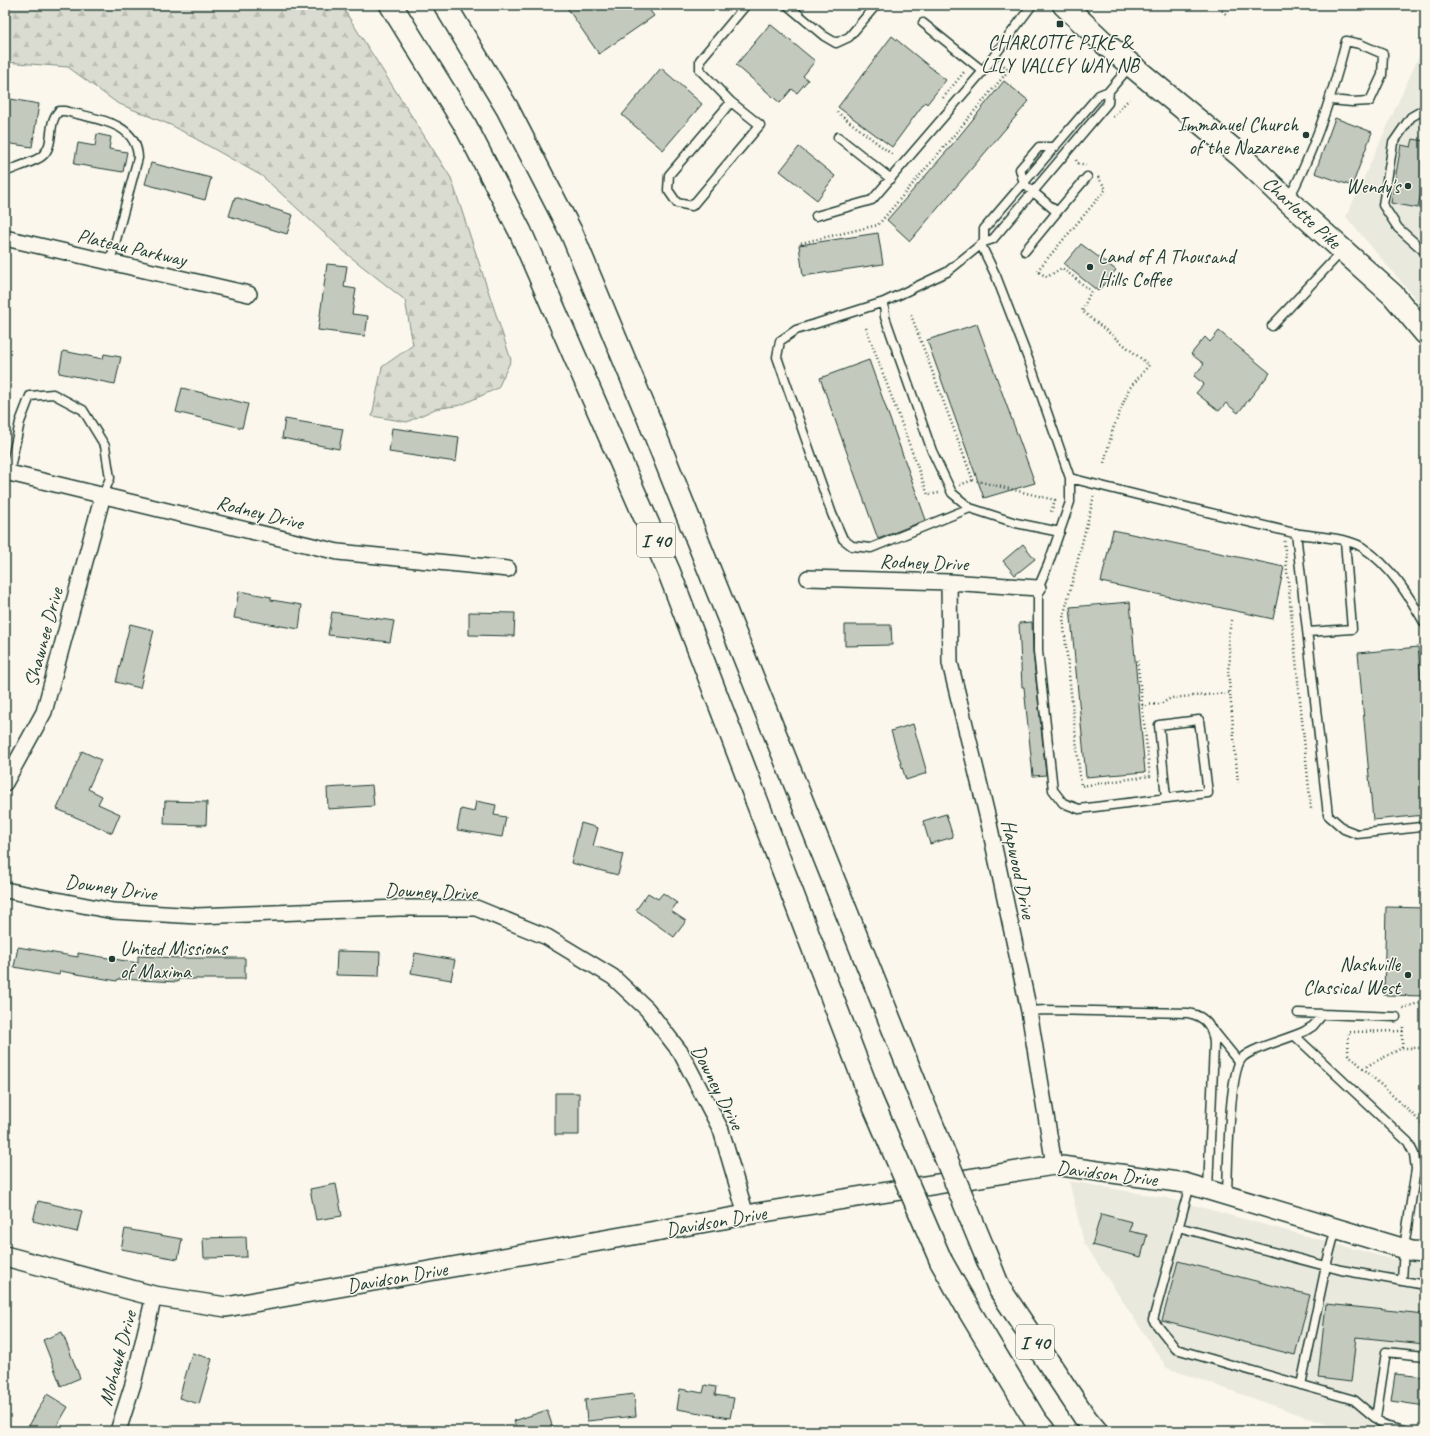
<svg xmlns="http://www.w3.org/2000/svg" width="1430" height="1436" font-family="Caveat,sans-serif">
<defs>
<pattern id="forest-firs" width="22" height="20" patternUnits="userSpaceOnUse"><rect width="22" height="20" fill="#dbdcd1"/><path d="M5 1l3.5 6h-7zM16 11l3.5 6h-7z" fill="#bcbeb4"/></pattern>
</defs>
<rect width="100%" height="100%" fill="#fbf7ec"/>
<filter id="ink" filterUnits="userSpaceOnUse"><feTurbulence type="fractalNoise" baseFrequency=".025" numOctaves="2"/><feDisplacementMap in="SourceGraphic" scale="8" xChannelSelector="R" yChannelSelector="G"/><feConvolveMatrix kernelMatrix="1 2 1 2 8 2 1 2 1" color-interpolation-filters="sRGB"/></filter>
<g filter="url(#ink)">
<path fill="#eae9de" d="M1419,56l6,3v251l-79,-93z
M1069,1181l98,17 224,61 34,1v92l-43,-4 -12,83h-24l-179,-63 -83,-125z"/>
<path fill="url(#forest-firs)" stroke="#7d8c82" d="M5,5h336l110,173 60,182 -13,28 -37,17 -26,4 -28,13 -35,-6 10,-49 31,-22 -8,-45 -57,-45 -86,-79 -89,-50 -56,-23 -49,-36 -63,-5z"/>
<path fill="#c4c9be" stroke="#1f3d34" d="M565,5h81l8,11 -55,38z
M770,24l45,37 -12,15 5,4 -11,13 -5,-4 -12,14 -44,-38z
M892,36l54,44 -19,24 -2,-2 -33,45 -54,-40z
M661,68l41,36 -39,46 -41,-35z
M1004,81l25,20 -119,140 -23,-21 60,-69z
M5,98l34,6 -7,43 -27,-4z
M1335,118l37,14 -20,54 -37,-13z
M97,134l14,3 -2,12 18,3 -4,20 -49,-8 4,-21 17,3z
M1413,139l12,2v28l-7,39 -27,-5 10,-58 10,2z
M799,147l36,29 -18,24 -37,-29z
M151,163l60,15 -6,22 -60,-16z
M235,197l58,18 -6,19 -58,-18z
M878,233l5,31 -80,12 -4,-31z
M1081,244l35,26 -18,21 -34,-27z
M327,264l20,2 -3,21 12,2 -4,25 16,2 -3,20 -47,-6z
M977,324l58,159 -51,15 -57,-158z
M1219,331l51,42 -32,40 -12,-10 -7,8 -23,-18 8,-9 -10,-8 10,-12 -13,-10 14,-17 5,5z
M63,351l40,8 1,-5 17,3 -6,27 -56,-11z
M869,360l57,160 -48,19 -58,-161z
M182,388l66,16 -6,24 -66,-16z
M285,419l58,10 -4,20 -57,-11z
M392,428l67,9 -3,25 -67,-10z
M1113,530l171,37 -11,52 -172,-37z
M1023,544l12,15 -20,16 -12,-14z
M239,591l32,6v3l31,5 -3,24 -65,-11z
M1130,602l15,170 -59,5 -16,-170z
M332,612l62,9 -4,21 -62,-7z
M469,612l46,1 -1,23 -45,-1z
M1032,622l1,30 13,123 -13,1 -9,-89h-2l-3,-64z
M130,624l24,6 -14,58 -24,-6z
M845,625h46l1,20 -47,1z
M1418,647l7,82v86l-52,5 -15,-167z
M913,724l14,49 -21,7 -15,-49z
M82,751l19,9 -13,29 14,7 -4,8 22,10 -8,19 -55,-24z
M372,785l2,21 -46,3 -1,-21z
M165,801l42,1 -1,23 -42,-1z
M476,801l20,4 -2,10 12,2 -4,20 -45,-7 4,-21 13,3z
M946,814l7,23 -23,7 -7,-23z
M581,823l17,5 -5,18 30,8 -5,21 -47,-12z
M648,893l10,6 5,-6 14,10 -6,8 15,10 -12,16 -38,-27z
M1386,907l39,1v88l-41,-1z
M18,947l60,10v-4l60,10v-7l41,2h66v21h-67v3l-60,-3 -1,2 -57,-10 -1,4 -45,-8z
M337,951l43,1 -1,24 -43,-1z
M415,953l40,7 -4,20 -40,-7z
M555,1093h24v42h-24z
M336,1184l6,32 -26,4 -6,-31z
M38,1201l44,10 -5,21 -44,-11z
M1101,1214l31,8 -3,9 18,4 -6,22 -49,-12z
M125,1229l57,10 -4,20 -57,-10z
M246,1237l1,20 -43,1 -1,-20z
M1178,1261l132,34 -15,60 -133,-34z
M1326,1304l99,10v30l-69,-7 -5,45 -33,-4z
M62,1332l18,46 -19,8 -18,-46z
M192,1353l20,6 -13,45 -20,-6z
M1395,1374l30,3v29l-34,-5z
M705,1385l11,2 -1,8 19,3 -4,20 -53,-9 3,-20 23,4z
M47,1394l21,13 -14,24h-28z
M634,1394l2,22 -49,5 -2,-21z
M547,1410l7,21h-37l-3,-10z"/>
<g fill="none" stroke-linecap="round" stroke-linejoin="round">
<defs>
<path id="service" d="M787,5l37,31 12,7 13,-6 27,-32
M923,23l60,48
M731,102l-62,73 -1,15 9,13 15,3 68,-81 -29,-23 -31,-32v-10l46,-55
M1425,109l-14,8 -18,26 -10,62 15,23 27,24
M838,137l53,42
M5,172c8,-4 32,-11 37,-16 14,-12 4,-32 17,-45h6c29,8 72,10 73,47l-28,104
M1288,200c27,-50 44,-104 58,-159l14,3 23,10 -1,21 -12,26 -18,1 -22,-2
M1057,212l30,-35
M816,216l56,-16 111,-129 49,-66
M984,242v-13l115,-134 10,-4 21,-25
M981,245l15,31 36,93 38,109v24l-22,63 -10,23v63l15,139 10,13 16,6 129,-16 -9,-73 -40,5 7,73
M1025,251l32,-39 -33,-28 -4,-15 19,-22h16
M884,302l-88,28 -16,11 -3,16 55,157 11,25 9,7 19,2 99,-40
M1272,326l71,-76
M9,473l11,-51 10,-26 23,-2 30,16 22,36 5,32 -7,17
M1070,478c74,19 149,37 224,55 20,4 51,4 68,14 29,19 47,49 63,77
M1060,532l-44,-9 -46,-15 -18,-15 -20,-42 -47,-134 -1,-15 63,-30 37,-30 9,-3 115,-136 1,-12
M1296,533l32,282 16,14 13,5 64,-7 4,-3
M1308,632l44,-3 -7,-88
M1029,1011l17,-1 142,3c17,3 25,13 26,31l-6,146
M1298,1013l98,4
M1213,1030l26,32
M1295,1036l113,106 6,12 2,15 -12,79 -2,33
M1190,1185l-37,135 23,29 178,51 31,26 19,5
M1227,1195c1,-24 1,-125 16,-138 11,-10 46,-18 62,-26l8,-5 10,-12
M1178,1227l163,43 84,15
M1301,1385l25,-119 10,-38
M1376,1418l10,-66 39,4"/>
<path id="minor" d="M5,238l244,56
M5,472l333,80 170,17
M808,578l141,4 89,6
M949,582l1,81 38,156 41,192 25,154
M5,783l39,-71 59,-217
M5,890l108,21 84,5 202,-8h77l71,29 66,40 34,32 34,44 40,77 25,85
M118,1431l15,-47 21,-88"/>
<path id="tertiary" d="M5,1256l149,40 72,11 520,-92 308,-50 131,18 227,68 13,1"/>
<path id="primary" d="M1064,5l39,37 138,114 47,45 105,94 32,38"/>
<path id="motorway" d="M391,5l73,118 56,108 149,341 202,527
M445,5l62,103 65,126 74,178 271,676
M983,1248l16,40 87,131 10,12
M941,1261l26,46 68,113 9,11"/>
</defs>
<use href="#service" stroke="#1f3d34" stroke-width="11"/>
<use href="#minor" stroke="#1f3d34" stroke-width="18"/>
<use href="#tertiary" stroke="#1f3d34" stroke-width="22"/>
<use href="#primary" stroke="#1f3d34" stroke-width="25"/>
<use href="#motorway" stroke="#1f3d34" stroke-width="25"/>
<path stroke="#1f3d34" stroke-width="2.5" stroke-dasharray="1 3" stroke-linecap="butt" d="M1216,5l11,10
M943,98l21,-26
M837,112l57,44
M1113,117l16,-18
M1076,160l1,3 9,2
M1098,177l8,12 -69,82 10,6 15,-9 29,23 -9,20 67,54 -20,24 -16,40 -9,34
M801,243l77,-18 131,-155 -7,-6
M911,315l62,165 82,20 -4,12
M866,328l62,167 11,-2
M960,485l13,-5
M1094,496l-31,122 18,168 69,-10 -13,-118
M1284,541l27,268
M1232,620l-4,17 2,22 -2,11 10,113
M1142,705l19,-1 10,-6 58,-5
M1403,1008l22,-7
M1403,1031l-54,1 -1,22 77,72
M1402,1048l1,-23
M1363,1068l39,-20h23"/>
<use href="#service" stroke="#fbf7ec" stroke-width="8"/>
<use href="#minor" stroke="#fbf7ec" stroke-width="15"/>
<use href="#tertiary" stroke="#fbf7ec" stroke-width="19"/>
<use href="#primary" stroke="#fbf7ec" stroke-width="22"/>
<use href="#motorway" stroke="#fbf7ec" stroke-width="22"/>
<defs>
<path id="motorway-bridge" d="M917,1088l66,160
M871,1099l70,162"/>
</defs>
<use href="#motorway-bridge" stroke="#1f3d34" stroke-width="25" stroke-linecap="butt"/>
<use href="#motorway-bridge" stroke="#fbf7ec" stroke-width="22"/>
</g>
</g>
<g fill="#1f3d34" stroke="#fbf7ec" stroke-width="1.5">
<rect x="1056" y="20" width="8" height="8" rx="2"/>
<circle cx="1306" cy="135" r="4"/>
<circle cx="1408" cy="186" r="4"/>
<circle cx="1090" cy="267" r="4"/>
<circle cx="112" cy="959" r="4"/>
<circle cx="1408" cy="975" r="4"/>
</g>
<g text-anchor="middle" stroke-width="3" stroke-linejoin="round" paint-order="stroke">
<g fill="#fbf7ec" stroke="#61756b" stroke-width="1">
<rect x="637" y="523" width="38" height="34" rx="3"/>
<rect x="1016" y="1325" width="38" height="34" rx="3"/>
</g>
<g font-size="19" font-weight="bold" fill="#1f3d34">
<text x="656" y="547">I 40</text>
<text x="1035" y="1349">I 40</text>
</g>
<g font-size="20" fill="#1f3d34" stroke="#fbf7ec" text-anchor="end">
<text x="1060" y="49" text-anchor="middle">CHARLOTTE PIKE &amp;<tspan x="1060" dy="23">LILY VALLEY WAY NB</tspan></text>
<text x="1298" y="131">Immanuel Church<tspan x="1298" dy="23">of the Nazarene</tspan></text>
<text x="1400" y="193">Wendy's</text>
<text x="1098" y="263" text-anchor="start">Land of A Thousand<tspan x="1098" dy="23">Hills Coffee</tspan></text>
<text x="120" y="955" text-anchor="start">United Missions<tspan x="120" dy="23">of Maxima</tspan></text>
<text x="1400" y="971">Nashville<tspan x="1400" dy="23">Classical West</tspan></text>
</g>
<g font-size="20" fill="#1f3d34" stroke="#fbf7ec">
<text transform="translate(1302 212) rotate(42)" y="7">Charlotte Pike</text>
<text transform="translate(132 247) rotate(13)" y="7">Plateau Parkway</text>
<text transform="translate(260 512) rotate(14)" y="7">Rodney Drive</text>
<text transform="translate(924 562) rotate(2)" y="7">Rodney Drive</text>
<text transform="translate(43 637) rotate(-75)" y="7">Shawnee Drive</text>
<text transform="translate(1019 869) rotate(78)" y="7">Hapwood Drive</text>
<text transform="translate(111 887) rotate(8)" y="7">Downey Drive</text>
<text transform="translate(431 891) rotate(2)" y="7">Downey Drive</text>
<text transform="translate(718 1087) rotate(63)" y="7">Downey Drive</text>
<text transform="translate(1107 1173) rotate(7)" y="7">Davidson Drive</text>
<text transform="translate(716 1221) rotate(-10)" y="7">Davidson Drive</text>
<text transform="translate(397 1277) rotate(-10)" y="7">Davidson Drive</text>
<text transform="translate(117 1358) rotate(-75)" y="7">Mohawk Drive</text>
</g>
</g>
<rect width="1430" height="1436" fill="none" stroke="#fbf7ec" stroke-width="20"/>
<rect x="10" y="10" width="1410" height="1416" fill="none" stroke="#1f3d34" stroke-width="1.5" filter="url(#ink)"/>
</svg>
